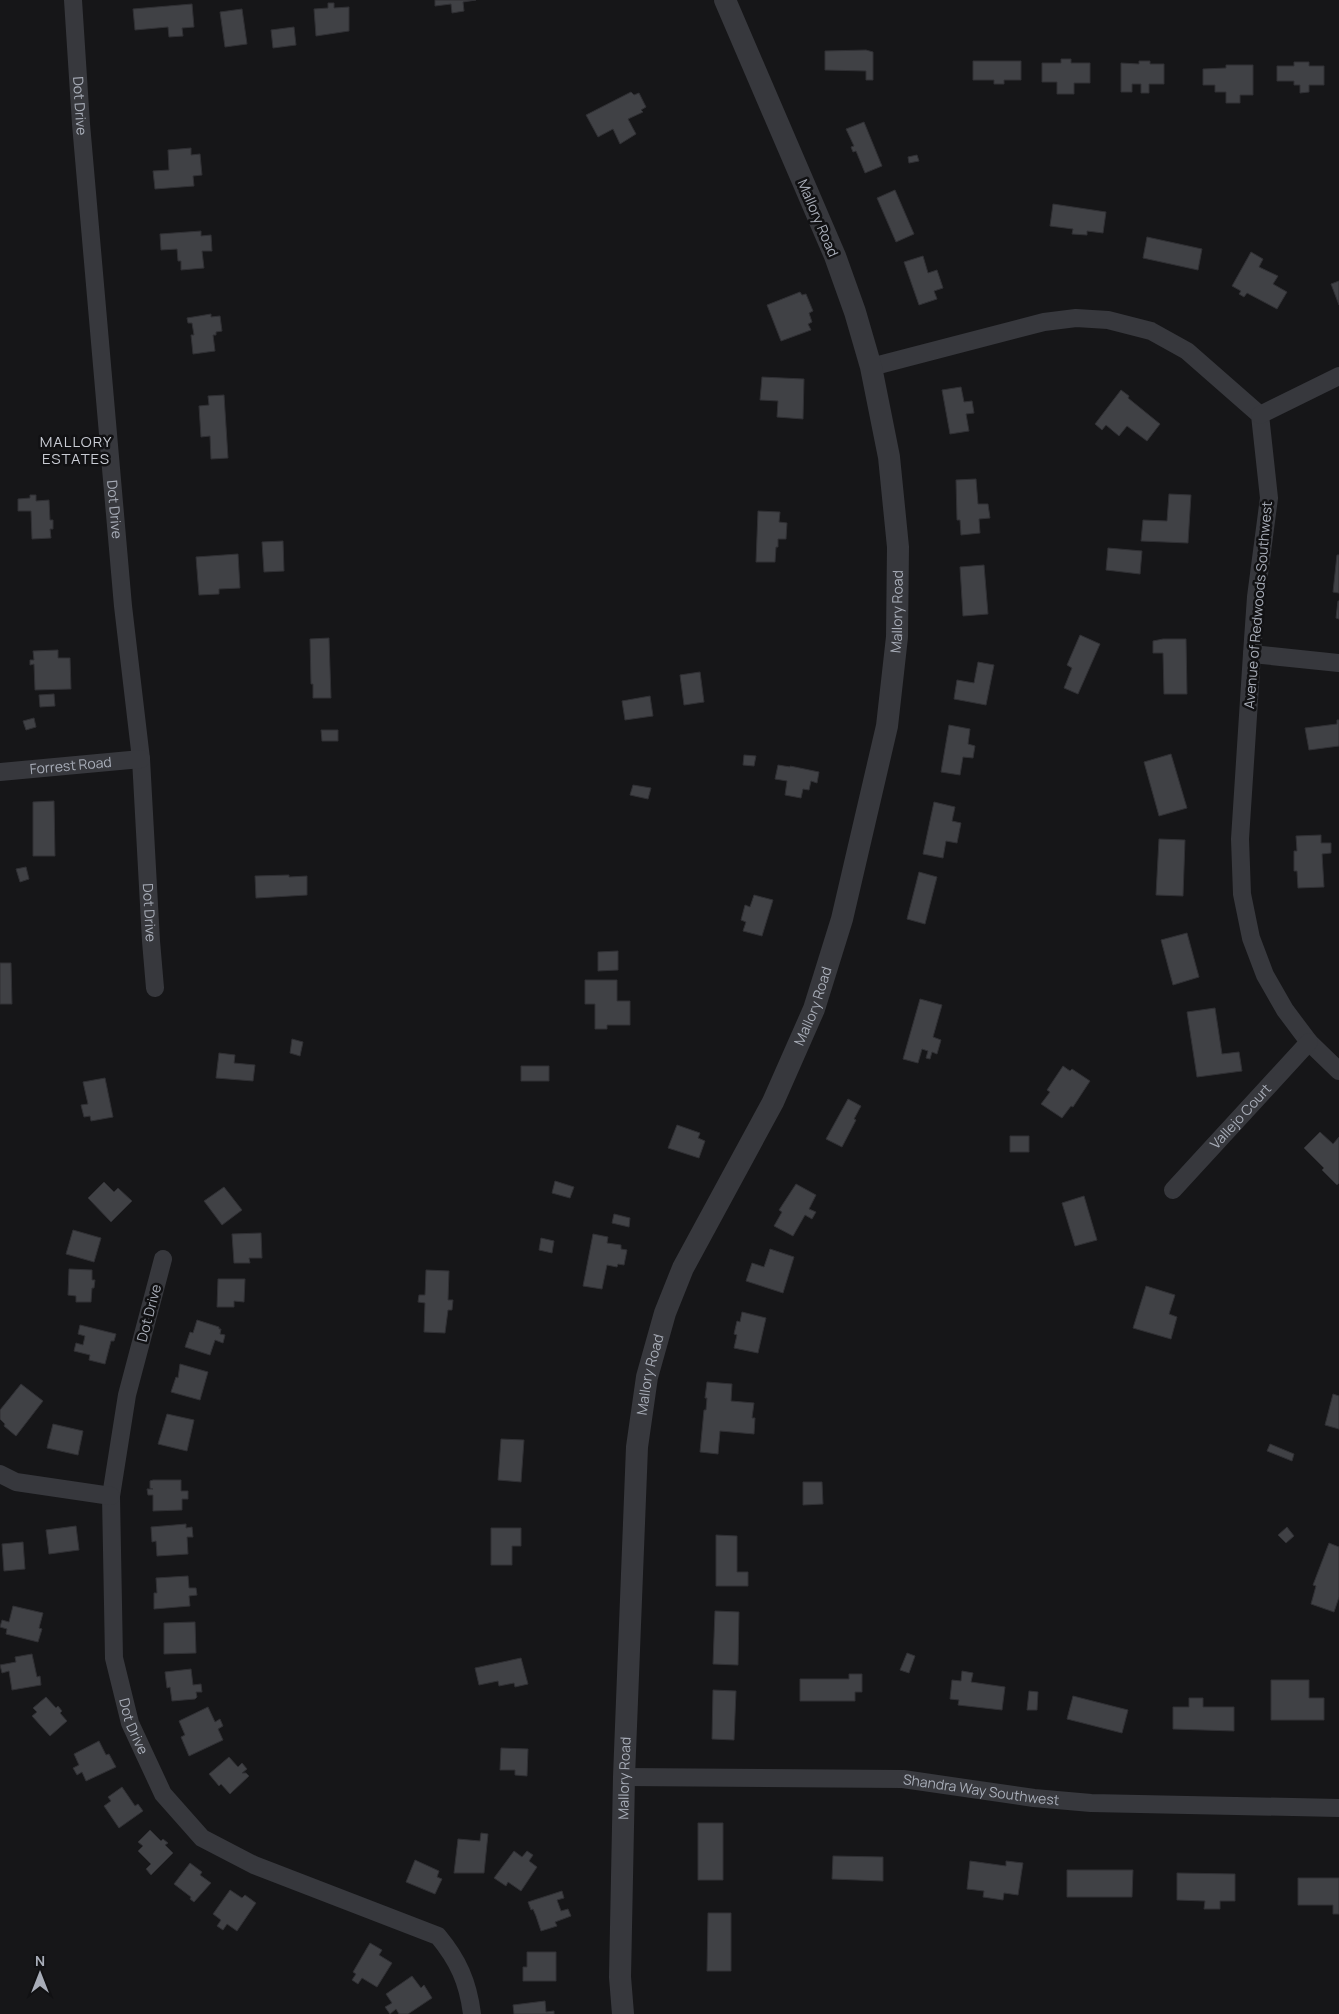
<svg xmlns="http://www.w3.org/2000/svg" width="1339" height="2014" font-family="Manrope,sans-serif">
<rect width="100%" height="100%" fill="#161618"/>
<path fill="#404145" stroke="#303034" d="M435,0h41l-13,2 1,9 -12,2 -1,-9 -16,2z
M328,3h6v5l15,-1v24l-33,5 -2,-27 14,-1z
M192,4l2,23 -12,1 1,8 -14,1 -1,-10 -33,3 -2,-21z
M242,9l5,35 -22,3 -5,-35z
M294,27l2,18 -23,3 -2,-18z
M866,50l7,2v28h-7v-9l-41,-1v-19z
M1061,59h10v4h19v20h-16v11h-17v-12h-15v-19h19z
M973,61h48v19h-17v4h-10v-4h-21z
M1139,61h11v3h14v20h-15v9h-8v-9h-9v8h-11v-29l18,1z
M1294,62h15v4h15v19h-15v7l-9,1v-8h-6v-4h-17v-15h17z
M1226,65h27v30h-13v8h-14v-11h-11v-7h-12v-16l23,-1z
M631,92l3,3 5,-2 7,14 -5,3 2,2 -15,7 8,15 -16,10 -7,-15 -15,8 -12,-22z
M864,122l18,44 -17,7 -9,-22 -3,1 -2,-5 3,-1 -8,-17z
M191,148v7l9,-1 2,21 -9,1 1,10 -39,3 -2,-18 16,-1 -1,-20z
M917,155l2,6 -10,2 -1,-6z
M895,190l19,44 -18,8 -19,-44z
M1053,204l53,8 -3,21 -16,-2v4l-15,-1 1,-5 -23,-3z
M201,231v5l10,-1 1,16h-10l2,17 -23,2v-9h-3l-1,-12 -16,1 -1,-16z
M1147,237l55,12 -4,21 -55,-12z
M1251,252l12,7 -4,8 19,9 -5,8 14,8 -10,17 -30,-16 -3,4 -5,-3 2,-3 -9,-5z
M923,256l5,17 9,-3 6,18 -9,3 3,8 -18,6 -15,-43z
M1339,281v24l-8,-21z
M800,292l2,3 4,-1 7,17 -4,2 3,9 -4,2 3,6 -30,11 -14,-36z
M211,314v3l9,-1 2,15 -6,1v3h-3l2,16 -22,3 -2,-19h3l-2,-12h-4l-1,-5z
M762,377l42,2 -1,40 -26,-2 1,-16 -18,-1z
M961,387l3,15 8,-1 2,12 -8,1 3,17 -19,3 -8,-44z
M1121,390l8,6 -1,2 32,26 -13,17 -20,-15 -8,10 -13,-11 -4,5 -7,-6z
M224,395l4,63 -17,1 -1,-23 -9,1 -2,-31 10,-1 -1,-9z
M976,479l2,25h10l2,14 -11,1 1,14 -19,2 -1,-15h-3l-1,-40z
M1169,494l22,1 -3,48 -47,-2 2,-21 24,1z
M30,495h6v6l13,-1 1,20h3v9h-3l1,9 -19,1 -1,-28h-13v-12l12,-1z
M758,511l22,1 -1,10 8,1 -1,16h-8v8h-2l-1,15h-19z
M283,541l1,30 -20,1 -2,-30z
M1108,548l34,3 -2,23 -34,-4z
M238,554l2,34 -21,1v5l-20,1 -3,-38z
M1337,555h2v38l-6,-1z
M984,565l4,49 -25,2 -3,-49z
M1338,601h1v18l-3,-1z
M1080,635l20,9 -22,50 -14,-6 8,-20 -5,-3z
M329,638l2,60h-18v-14h-2l-1,-45z
M1163,639h23l1,55h-23l-1,-41h-10v-12z
M58,650v8h12l1,31 -36,1 -1,-26 -4,1v-5h4l-1,-9z
M978,662l16,3 -8,40 -32,-6 3,-19 17,3z
M700,672l4,30 -20,3 -4,-30z
M54,694l1,12 -15,1 -1,-12z
M650,696l3,20 -28,4 -3,-19z
M34,718l2,9 -10,3 -3,-9z
M1337,720h2v26l-30,4 -4,-22 32,-4z
M949,725l21,4 -2,15 7,2 -2,12 -10,-1 -3,18 -19,-3z
M321,730h17v11h-16z
M1171,754l16,54 -28,8 -15,-54z
M744,755l12,1 -2,10 -11,-1z
M778,765l12,2v-1l29,6 -2,11 -6,-2 -2,9 -6,-1 -2,9 -16,-3 2,-14 -12,-2z
M633,785l18,3 -3,11 -18,-4z
M54,801l1,55h-22v-54z
M934,802l21,5 -3,14 9,2 -4,20 -11,-2 -3,17 -20,-4z
M1321,835v8h10v10l-9,1 2,33 -26,1 -1,-17h-3v-20h3l-1,-15z
M1159,839l26,1 -2,56 -27,-1z
M26,867l3,12 -9,3 -4,-13z
M919,872l18,5 -12,47 -18,-5z
M289,875v2l18,-1v19l-51,3 -1,-22z
M754,895l19,5 -11,36 -19,-5 3,-9 -5,-2 4,-15 5,2z
M1187,933l12,44 -26,8 -12,-45z
M618,951v19l-20,1v-19z
M0,963h11l1,41h-12z
M585,980h32v21h13v24h-23v4h-12v-25h-10z
M920,999l22,6 -9,32 8,3 -4,14 -5,-2 -2,7 -4,-1 2,-7 -6,-2 -4,14 -15,-4z
M1215,1008l7,46 17,-2 3,19 -45,6 -10,-65z
M292,1039l11,3 -3,14 -10,-3z
M219,1053l16,2 -1,8 21,2 -2,16 -37,-3z
M521,1066h28v15h-28z
M1063,1066l7,5 2,-2 18,12 -17,26 -2,-1 -9,12 -21,-14 9,-12 -3,-2z
M105,1078l8,39 -22,4 -1,-5 -6,1 -3,-12 7,-1 -5,-22z
M848,1099l13,7 -7,13 2,1 -14,27 -16,-8z
M677,1125l23,8 -2,5 7,3 -6,17 -31,-10z
M1320,1132l13,12 6,-7v46l-2,2 -15,-15 2,-2 -20,-20z
M1010,1136h19v16h-19z
M555,1181l19,6 -4,11 -18,-5z
M104,1182l10,10 4,-4 14,13 -21,21 -23,-24z
M796,1184l20,11 -7,14 7,3 -4,7 -7,-4 -12,21 -19,-10 8,-14 -3,-2z
M224,1187l18,23 -20,15 -18,-24z
M1084,1196l13,44 -22,6 -13,-43z
M614,1214l16,4 -1,9 -17,-4z
M73,1230l28,8 -7,24 -28,-8z
M261,1233l1,25h-13l1,5h-16l-2,-29z
M593,1234l15,3 -1,6 14,2v4l6,1 -3,15 -6,-1 -1,3 -10,-2 -5,24 -19,-3z
M541,1238l13,3 -2,12 -13,-3z
M770,1249l24,8 -11,36 -37,-12 6,-18 12,4z
M69,1269l23,1v10h3l-1,8h-2l-1,14h-15v-6l-8,-1z
M426,1270l23,1 -1,29h5l-1,10h-4l-3,23 -21,-1 1,-29 -7,-1 1,-7h6z
M218,1279h27l-1,23 -10,-1v6h-17z
M1146,1286l29,9 -6,19 8,3 -6,22 -38,-11z
M742,1312l24,6 -8,35 -24,-5 3,-13 -3,-1 3,-13 3,1z
M197,1320l22,7v2h2l-1,5 5,1 -2,8 -8,-3 -5,15 -25,-8 5,-15 3,1z
M80,1325l36,9 -2,7h-3l-6,23 -16,-4 1,-5 -16,-4 2,-8 7,2 2,-9 -7,-2z
M180,1364l28,8 -8,28 -29,-8 5,-15 2,1z
M707,1382l25,2 -1,17 23,2 -2,15h3l-1,16 -34,-3 -2,23 -18,-2 4,-42h2l1,-12h-2z
M21,1384l22,17 -27,35 -12,-10 1,-2 -5,-5v-9z
M1333,1394l6,2v33l-14,-4z
M167,1414l27,6 -7,31 -29,-7z
M53,1424l30,7 -5,24 -31,-7z
M501,1439l23,1 -3,42 -23,-2z
M1270,1444l24,10 -2,7 -25,-10z
M153,1480h28v11h7v8h-6v11l-29,1v-16h-5l-1,-6h6l-3,-1v-7z
M803,1482h19l1,22 -20,1z
M186,1524v4l6,-1 1,10h-6l1,17 -31,2 -1,-15 -4,1 -1,-15z
M76,1526l3,24 -30,4 -3,-24z
M1287,1527l7,9 -8,7 -8,-8z
M491,1528h30v18h-9v19h-21z
M716,1535l21,1v36h11v14h-32z
M23,1542l2,27 -21,2 -2,-27z
M1329,1543l10,4v50l-5,15 -23,-8 5,-18 -3,-1z
M188,1576l1,12h7l1,7 -8,1 1,10 -36,3v-16h3l-1,-15z
M13,1606l30,7 -4,15 3,1 -4,13 -32,-8 1,-5 -7,-2 2,-7 7,2z
M715,1611l24,1 -1,53 -25,-1z
M195,1622l1,31 -32,1v-31z
M907,1653l8,3 -6,17 -9,-3z
M32,1654l5,23 3,-1 1,9 -29,5 -3,-19 -7,2 -2,-8 16,-3 -1,-5z
M521,1658l7,26 -13,3 -1,-4 -15,3 -1,-5 -19,4 -4,-17z
M191,1669l2,16 8,-1 1,8h-6l1,5 -2,2 -23,2 -2,-14 -3,1 -2,-16z
M962,1671l11,2 -2,9 34,5 -3,23 -44,-5 1,-5 -9,-1 2,-19 9,1z
M849,1674h13v18h-7v9h-55v-22h49z
M1271,1680h38v18h15v22h-53z
M713,1690l23,1 -2,49 -22,-1z
M1029,1691l9,1 -1,18h-10z
M1073,1696l55,14 -6,23 -55,-14z
M46,1697l10,11 2,-2 4,5 -2,2 7,8 -17,15 -18,-20 5,-4 -4,-4z
M1189,1698h14v9h31v24l-61,-2v-22h16z
M208,1707l7,15 5,-3 3,7 -5,3 5,11 -34,16 -8,-19 4,-2 -6,-14z
M99,1741l7,14 3,-1 7,13 -30,14 -4,-9 -5,3 -4,-7 6,-3 -5,-11z
M501,1748l27,1 -1,27 -12,-1v-5h-15z
M229,1757l9,10 4,-4 5,6 -5,4h4l3,3 -19,18 -9,-10 -2,2 -10,-12z
M122,1787l13,19 3,-2 5,7 -24,17 -15,-22 7,-5 -3,-4z
M698,1823h25v57h-25z
M150,1830l11,11 2,-2 5,4 -3,2 8,8 -22,22 -5,-6 5,-5 -13,-13 5,-5 -5,-4z
M481,1833l7,1 -4,39h-30l4,-34 22,2z
M514,1851l8,6 5,-6 6,4 -4,6 8,6 -16,24 -13,-9 -2,4 -12,-8z
M833,1856l50,1v24l-51,-2z
M415,1860l24,11 -2,6 5,2 -7,15 -29,-12z
M970,1861l36,5v-5l17,2 -5,32 -14,-2 -1,7 -20,-3 1,-6 -17,-2z
M190,1863l12,9 -2,3 11,8 -17,19 -4,-3 1,-2 -17,-13z
M1067,1870h66l-1,27h-65z
M1177,1873l58,1v27h-15v8h-16l1,-8 -28,-1z
M1298,1878h41v36h-6v-9h-35z
M230,1890l12,8 3,-3 11,8 -19,28 -10,-7 -4,6 -6,-4 4,-6 -8,-6z
M562,1891l2,7 -7,2 4,11 7,-2 3,7 -16,6 2,4 -16,5 -5,-15 -3,-7 -2,1 -3,-8z
M708,1913h23v58h-24z
M370,1943l12,7 -3,5 13,8 -15,24 -15,-9 -4,6 -6,-4 4,-6 -3,-2z
M527,1952h29v29h-33v-14h4z
M412,1976l9,12 3,-3 8,13 -24,16h-9l-3,-5 -6,5 -5,-7 7,-4 -6,-9z
M545,2001l1,11 8,-1v3h-40l-1,-9z"/>
<g fill="none" stroke-linecap="round" stroke-linejoin="round">
<g stroke="#37383d" stroke-width="18">
<path id="s1" d="M73,0l8,124 42,482 18,153 10,182 4,47"/>
<path d="M871,367l173,-45 32,-4 32,2 43,11 36,20 73,64 9,83 -13,99 -4,57 -12,185 2,55 9,44 14,37 20,35 24,32 30,29"/>
<path d="M1260,415l79,-39"/>
<path d="M1252,654l87,9"/>
<path id="s2" d="M0,772l141,-13"/>
<path id="s3" d="M1173,1190l136,-148"/>
<path id="s4" d="M163,1259l-36,136 -16,101 3,162 16,65 33,71 39,44 52,27 184,71c20,24 30,46 34,78"/>
<path d="M0,1474l16,8 95,14"/>
<path id="s5" d="M624,1777l279,2 131,19 57,5 248,5"/>
</g>
<path stroke="#37383d" stroke-width="22" id="s6" d="M623,2014l-3,-37 4,-200 13,-330 10,-70 18,-64 18,-45 90,-166 41,-93 28,-90 45,-193 10,-89 1,-90 -9,-90 -18,-90 -16,-55 -20,-56 -110,-256"/>
</g>
<g text-anchor="middle" stroke-width="5" stroke-linejoin="round" paint-order="stroke">
<g font-size="14" fill="#a8adb8" stroke="#111113">
<text dy="5" stroke="none"><textPath href="#s1" startOffset="106">Dot Drive</textPath></text>
<text transform="translate(818 218) rotate(67)" y="5">Mallory Road</text>
<text dy="5" stroke="none"><textPath href="#s1" startOffset="511">Dot Drive</textPath></text>
<text transform="translate(1258 605) rotate(-85)" y="5">Avenue of Redwoods Southwest</text>
<text dy="5" stroke="none"><textPath href="#s6" startOffset="1451">Mallory Road</textPath></text>
<text dy="5" stroke="none"><textPath href="#s2" startOffset="71">Forrest Road</textPath></text>
<text dy="5" stroke="none"><textPath href="#s1" startOffset="916">Dot Drive</textPath></text>
<text dy="5" stroke="none"><textPath href="#s6" startOffset="1046">Mallory Road</textPath></text>
<text dy="5" stroke="none"><textPath href="#s3" startOffset="100">Vallejo Court</textPath></text>
<text transform="translate(149 1313) rotate(-75)" y="5">Dot Drive</text>
<text dy="5" stroke="none"><textPath href="#s6" startOffset="641">Mallory Road</textPath></text>
<text dy="5" stroke="none"><textPath href="#s4" startOffset="476">Dot Drive</textPath></text>
<text dy="5" stroke="none"><textPath href="#s6" startOffset="236">Mallory Road</textPath></text>
<text dy="5" stroke="none"><textPath href="#s5" startOffset="358">Shandra Way Southwest</textPath></text>
</g>
<g font-size="15" letter-spacing="1" fill="#c9ccd4" stroke="#111113">
<text x="76" y="447">MALLORY<tspan x="76" dy="17">ESTATES</tspan></text>
</g>
</g>
<g transform="translate(40 1974)" stroke="#111113" stroke-width="4" paint-order="stroke">
<path d="M0-4L9 19L0 12L-9 19Z" fill="#a8adb8"/>
<text y="-8" font-size="14" font-weight="bold" text-anchor="middle" fill="#a8adb8">N</text>
</g>
</svg>
